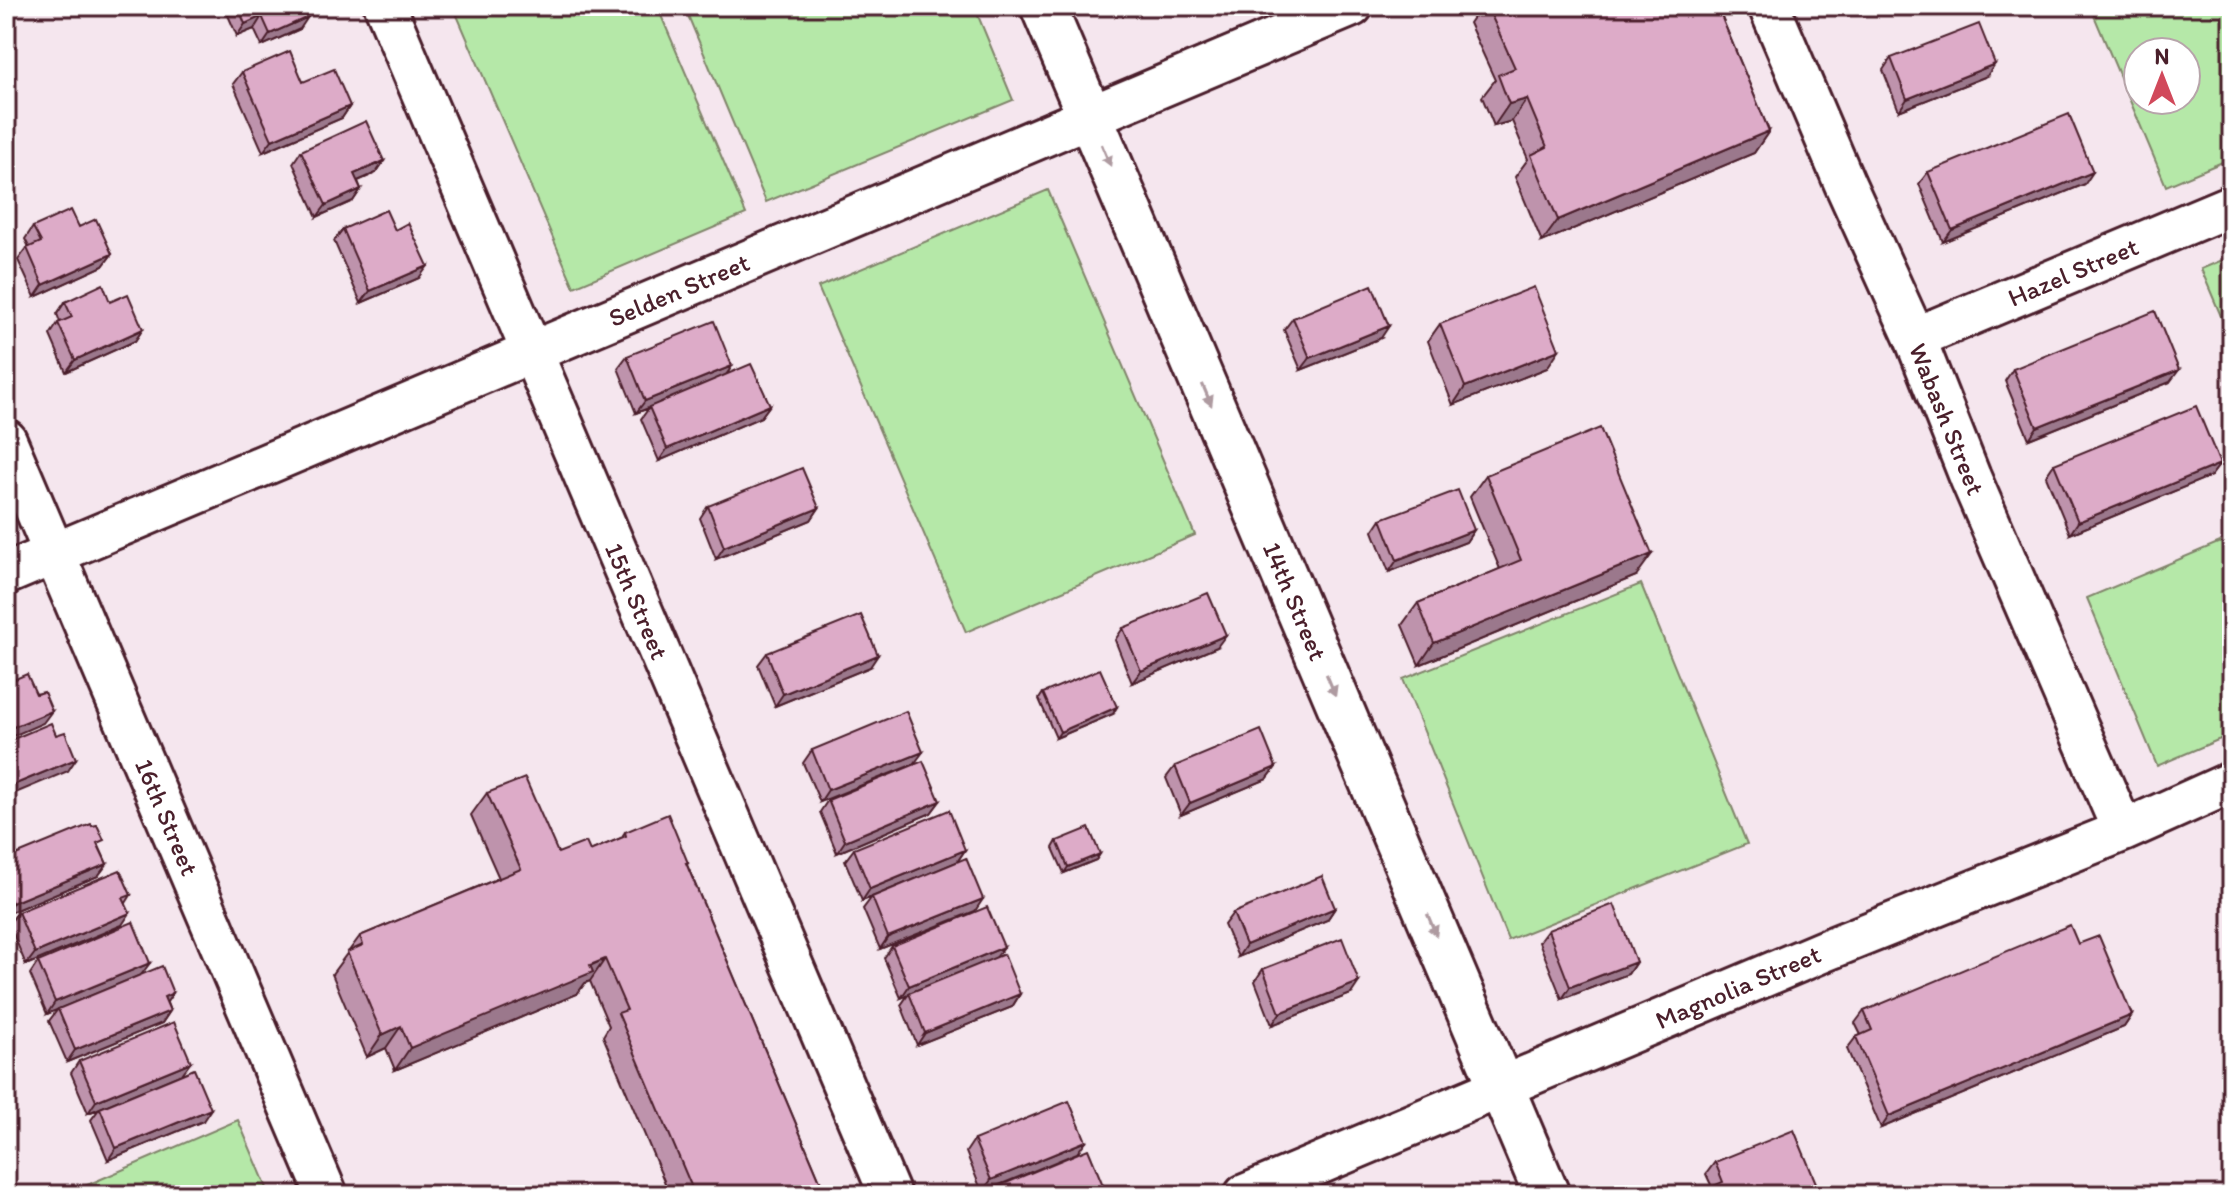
<svg xmlns="http://www.w3.org/2000/svg" width="2238" height="1201" font-family="Itim,sans-serif">
<rect width="100%" height="100%" fill="#f5e6ee"/>
<filter id="ink" filterUnits="userSpaceOnUse"><feTurbulence type="fractalNoise" baseFrequency=".0125" numOctaves="2"/><feDisplacementMap in="SourceGraphic" scale="16" xChannelSelector="R" yChannelSelector="G"/><feConvolveMatrix kernelMatrix="1 2 1 2 8 2 1 2 1" color-interpolation-filters="sRGB"/></filter>
<g filter="url(#ink)">
<path fill="#b5e8a8" stroke="#80846a" stroke-width="2" fill-rule="evenodd" d="M453,6h204l89,208 -172,73z
M684,6h290l39,94 -247,102z
M2090,6h142v152l-66,28zM2186,52v48h-48v-48z
M1048,190l147,345 -229,97 -148,-345z
M2232,256v86l-31,-73z
M2232,537v197l-75,32 -70,-168z
M1641,584l106,260 -239,96 -105,-261z
M238,1120l32,75h-206z"/>
<g fill="none" stroke-linecap="round" stroke-linejoin="round">
<defs>
<path id="street" d="M385,6l505,1189
M1769,6l76,178 70,154 55,139 153,354
M1915,338l317,-133
M6,440l321,755
M6,574l1346,-568
M1245,1195l579,-244 299,-120 109,-49"/>
<path id="secondary" d="M1043,6l504,1189"/>
</defs>
<use href="#street" stroke="#4a1f2b" stroke-width="46"/>
<use href="#secondary" stroke="#4a1f2b" stroke-width="50"/>
<use href="#street" stroke="#fff" stroke-width="40"/>
<use href="#secondary" stroke="#fff" stroke-width="44"/>
</g>
<path fill="#be93ac" stroke="#4a1f2b" stroke-width="2" d="M224,6h84l-4,3 -4,20 -38,17 -8,-17 -17,7z
M1172,6h18l-15,6z
M1481,6h236l52,125 -15,22 -212,89 -27,-65 13,-18 -16,-38 -18,5 -12,-29 13,-17 -26,-57z
M1891,58l96,18 -88,35 -16,-41z
M242,72l61,10 47,24 -8,12 -79,34 -30,-68z
M301,151l83,10 -8,12 -18,8 3,8 -8,12 -36,16 -24,-54z
M1928,172l157,12 -142,58 -24,-58z
M33,227h46l33,27 -9,12 -68,31 -17,-37 9,-12 2,-1 -4,-8z
M343,229l52,1 24,48 -58,25 -27,-62z
M65,302h45l33,27 -8,12 -69,31 -16,-37 8,-12 2,-1 -3,-8z
M1293,318l88,20 -80,32 -17,-40z
M1440,324l107,44 -94,37 -25,-64z
M627,356l105,10 -5,8 43,31 -9,12 -102,44 -18,-42 8,-11 -13,5 -18,-45z
M2013,369l157,13 -141,57 -24,-58z
M2054,464h166l-9,12 -141,58 -24,-58z
M1486,475l150,101 -217,89 -17,-40 16,-22 82,-34 -30,-72z
M708,506l111,2 -8,12 -95,39 -16,-41z
M1381,519l93,11 -8,12 -77,30 -16,-41z
M1123,628l94,19 -85,36 -17,-43z
M767,653l103,14 -95,39 -17,-41z
M1043,693l70,21 -57,24 -17,-39z
M812,750l102,14 -94,38 -17,-39z
M1175,766l101,1 -9,12 -86,36 -15,-37z
M487,793l71,60 32,-2 31,-13 4,-6 63,31 -1,2 139,330h-156l-67,-159 6,-10 -19,-45 -5,2 -8,11 -182,76 -9,-22 -19,9 -35,-83 28,-38 139,-58 -28,-63z
M828,800l112,1 -9,12 -94,40 -17,-41z
M1057,841l43,13 -4,6 -32,13 -11,-25z
M99,846l8,18 -9,12 -92,38v-55z
M854,849l111,1 -8,12 18,49 -95,38 -17,-40 9,-12 37,-15 -47,19 -17,-40z
M131,895l-5,8 -4,22 -96,40 -17,-41 9,-12z
M1335,908l-8,12 -89,37 -14,-32 9,-12z
M1548,930l88,32 -8,12 -66,25 -23,-57z
M2078,944l54,71 -8,12 -243,101 -34,-79 9,-12 5,-2 -6,-12 9,-12z
M892,946l105,11 23,37 -8,13 -95,38 -16,-40 7,-10 -7,3 -17,-40z
M38,962l103,13 26,28 3,8 -8,12 -95,39 -18,-41 9,-12 49,-20 -60,25 -17,-40z
M1263,969l88,25 -79,31 -17,-44z
M79,1061l104,12 20,48 -95,39 -17,-40 8,-11 -11,4 -17,-40z
M974,1140l103,13 -95,39 -16,-40z
M1715,1162l106,33h-121l4,-5 8,-3 -6,-13z
M994,1188l2,7h-7z"/>
<path fill="#9b788c" stroke="#4a1f2b" stroke-width="2" d="M1179,6h11l-15,6z
M262,16l-8,13 -17,7 8,-12z
M308,17l-8,12 -38,17 8,-12z
M1995,64l-8,12 -88,35 8,-12z
M1527,99l-15,22 -18,5 15,-22z
M350,106l-8,12 -79,34 9,-12z
M1769,131l-15,22 -212,89 16,-22z
M384,161l-8,12 -30,13 8,-12z
M2093,172l-8,12 -142,58 9,-12z
M361,189l-8,12 -36,16 9,-12z
M112,254l-9,12 -68,31 8,-12z
M428,266l-9,12 -58,25 9,-12z
M1389,326l-8,12 -80,32 9,-12z
M143,329l-8,12 -69,31 9,-12z
M1559,350l-12,18 -94,37 12,-18z
M732,366l-8,12 -88,35 9,-12z
M2179,370l-9,12 -141,57 8,-12z
M770,405l-9,12 -102,44 8,-12z
M2220,464l-9,12 -141,58 8,-12z
M819,508l-8,12 -95,39 8,-12z
M1474,530l-8,12 -77,30 8,-12z
M1652,554l-16,22 -217,89 15,-22z
M1226,635l-9,12 -85,36 9,-12z
M878,655l-8,12 -95,39 8,-12z
M1117,707l-4,7 -57,24 4,-6z
M52,711l-9,12 -37,16v-9z
M923,752l-9,12 -94,38 8,-12z
M76,759l-8,12 -62,26v-9z
M1276,767l-9,12 -86,36 9,-12z
M940,801l-9,12 -94,40 8,-12z
M965,850l-8,12 -95,39 8,-12z
M1100,854l-4,6 -32,13 4,-6z
M107,864l-9,12 -92,38 6,-11z
M983,899l-8,12 -95,38 8,-12z
M1335,908l-8,12 -89,37 8,-12z
M130,913l-8,12 -96,40 9,-12z
M1004,947l-9,12 -86,34 -1,2 -7,3 8,-12z
M605,959l-15,22 -5,2 -8,11 -182,76 15,-22z
M1636,962l-8,12 -66,25 8,-12z
M150,963l-9,12 -94,39 8,-12z
M1359,982l-8,12 -79,31 8,-12z
M173,993l-8,12 -1,-8z
M1020,994l-8,13 -95,38 8,-12z
M170,1011l-8,12 -95,39 8,-12z
M2132,1015l-8,12 -243,101 8,-12z
M401,1026l-15,22 -19,9 15,-22z
M191,1062l-9,12 -94,39 8,-12z
M211,1109l-8,12 -95,39 8,-12z
M1086,1141l-9,12 -95,39 9,-12z"/>
<path fill="#ddabc8" stroke="#4a1f2b" stroke-width="2" d="M238,6h65l5,11 -38,17 -8,-18 -17,8z
M1487,6h230l52,125 -211,89 -27,-65 16,-8 -20,-48 -18,5 -11,-29 17,-7z
M1979,24l16,40 -88,35 -16,-41z
M290,51l13,31 31,-13 16,37 -78,34 -30,-68z
M2069,114l24,58 -141,58 -24,-58z
M366,121l18,40 -30,13 7,15 -35,16 -25,-54z
M71,210l8,17 17,-8 16,35 -69,31 -16,-37 14,-6 -8,-15z
M386,210l9,20 13,-7 20,43 -58,25 -27,-62z
M103,284l7,18 18,-8 15,35 -68,31 -17,-37 14,-6 -7,-15z
M1372,285l17,41 -79,32 -17,-40z
M1534,287l25,63 -94,37 -25,-63z
M2155,311l24,59 -142,57 -24,-58z
M714,321l18,45 -87,35 -18,-45z
M751,364l19,41 -103,44 -18,-42z
M2196,406l24,58 -142,58 -24,-58z
M1600,428l52,126 -218,89 -16,-40 103,-43 -35,-85z
M802,468l17,40 -95,39 -16,-41z
M1458,490l16,40 -77,30 -16,-41z
M1208,593l18,42 -85,36 -18,-43z
M861,615l17,40 -95,39 -16,-41z
M1100,669l17,38 -57,25 -17,-39z
M27,674l9,20 8,-2 8,19 -46,19v-47z
M906,711l17,41 -95,38 -16,-40z
M51,723l5,12 9,-3 11,27 -70,29v-46z
M1261,730l15,37 -86,36 -15,-37z
M923,761l17,40 -95,40 -17,-41z
M525,778l33,75 28,-11 4,9 36,-15 -1,-4 43,-18 20,49h-2l140,332h-131l-77,-182 9,-3 -22,-51 -15,6 3,7 -183,76 -9,-22 -19,9 -35,-83 16,-7 -3,-9 161,-67 -34,-76z
M949,810l16,40 -95,39 -16,-40z
M91,824l1,2 5,-1 7,15 -7,3 10,21 -95,39 -6,-16v-28z
M1089,828l11,26 -32,13 -11,-26z
M966,858l17,41 -95,38 -16,-40z
M120,870l11,25 -8,3 7,15 -95,40 -17,-41z
M1322,876l13,32 -89,37 -13,-32z
M1614,904l22,58 -66,25 -22,-57z
M987,907l17,40 -95,39 -17,-40z
M133,922l17,41 -95,39 -17,-40z
M2070,925l8,19 21,-8 33,79 -243,101 -33,-79 16,-7 -8,-19z
M1342,938l17,44 -79,31 -17,-44z
M1004,954l16,40 -95,39 -16,-40z
M162,966l11,27 -9,4 6,14 -95,39 -17,-41z
M174,1022l17,40 -95,39 -17,-40z
M194,1069l17,40 -95,39 -16,-40z
M1069,1101l17,40 -95,39 -17,-40z
M1794,1130l27,65h-115l-2,-5 19,-8 -8,-20z
M1088,1149l17,41 -13,5h-96l-2,-7z"/>
<defs><path id="oneway-solid" d="M-6-.8H1V-3.2L6.5 0L1 3.2V.8H-6Z" transform="scale(2)"/></defs>
<g fill="#ae9aa0">
<use href="#oneway-solid" transform="translate(1106 155) rotate(67)"/>
<use href="#oneway-solid" transform="translate(1207 395) rotate(67)"/>
<use href="#oneway-solid" transform="translate(1331 685) rotate(67)"/>
<use href="#oneway-solid" transform="translate(1432 925) rotate(67)"/>
</g>
</g>
<g text-anchor="middle" stroke-width="7" stroke-linejoin="round" paint-order="stroke">
<g font-size="26" fill="#4a1f2b" stroke="#fff">
<text transform="translate(2073 272) rotate(-23)" y="9">Hazel Street</text>
<text transform="translate(679 290) rotate(-23)" y="9">Selden Street</text>
<text transform="translate(1947 419) rotate(68)" y="9">Wabash Street</text>
<text transform="translate(637 601) rotate(67)" y="9">15th Street</text>
<text transform="translate(1295 601) rotate(67)" y="9">14th Street</text>
<text transform="translate(167 817) rotate(67)" y="9">16th Street</text>
<text transform="translate(1738 987) rotate(-23)" y="9">Magnolia Street</text>
</g>
</g>
<rect width="2238" height="1201" fill="none" stroke="#fff" stroke-width="32"/>
<rect x="16" y="16" width="2206" height="1169" fill="none" stroke="#4a1f2b" stroke-width="3" filter="url(#ink)"/>
<g transform="translate(2162 76)"><circle r="38" fill="#ffffff" stroke="#b7a5aa" stroke-width="2"/>
<path d="M0-6L14 30L0 20L-14 30Z" fill="#d1495b"/>
<text y="-12" font-size="22" font-weight="bold" text-anchor="middle" fill="#4a1f2b">N</text>
</g>
</svg>
